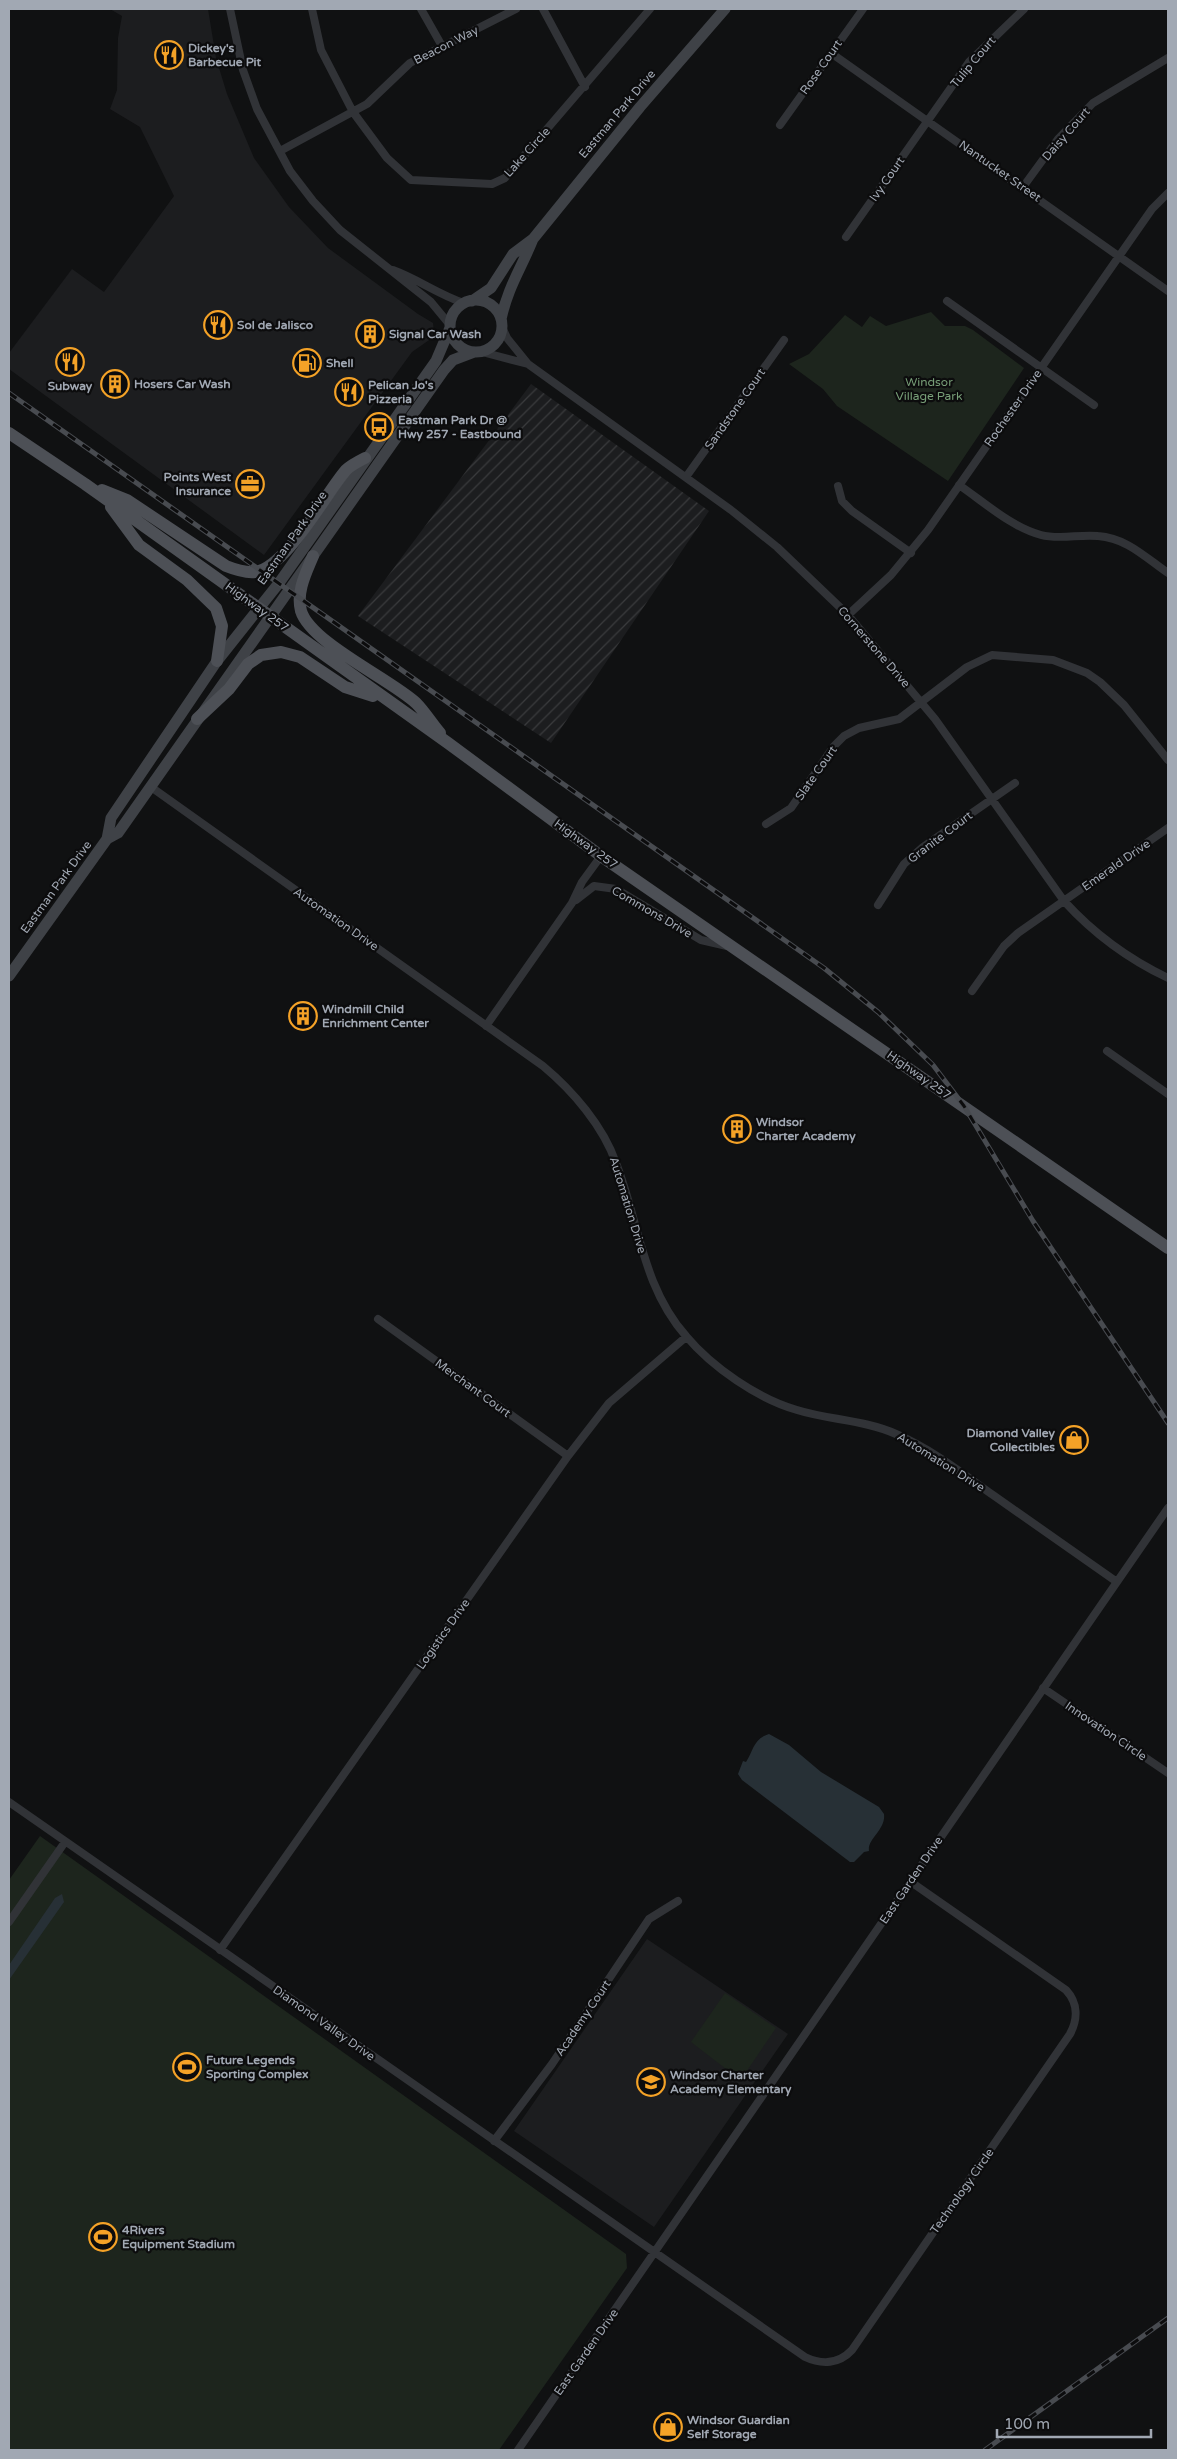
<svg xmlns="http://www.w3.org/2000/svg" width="1177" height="2459" font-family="'Varela Round',sans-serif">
<defs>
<pattern id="industrial-furrows" width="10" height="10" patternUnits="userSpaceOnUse" patternTransform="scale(1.25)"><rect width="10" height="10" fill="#1c1d1f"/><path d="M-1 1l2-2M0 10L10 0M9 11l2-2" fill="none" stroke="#3a3b3d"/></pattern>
</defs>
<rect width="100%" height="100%" fill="#101112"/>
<path fill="#1c1d1f" d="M110,9h98l8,49 11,36 27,64 35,49 39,41 90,66 15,9 1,10 -2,5 -20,14 -148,203 -255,-186v-16l63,-84 32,23 70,-96 -34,-69 -30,-18 7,-19 1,-52 4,-22z
M647,1939l141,95 -134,193 -140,-96z"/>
<path fill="url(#industrial-furrows)" d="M531,384l178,127 -158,232 -193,-127z"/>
<path fill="#1d251d" d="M931,312l14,14h20l8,4 51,38 -76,113 -111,-75 -14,-17 -34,-25 20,-10 36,-39 17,12 8,-11 16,10z
M40,1836l586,418 1,14 -128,182h-490v-570z
M725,1993l51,35 -34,50 -4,-4 -12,-5 -35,-27z"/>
<path fill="#273036" d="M769,1734l20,11 32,27 58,35 5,7c2,16 -17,25 -15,37l-5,1 -10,10h-4l-108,-82 -4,-6 5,-13 3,1c8,-12 7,-23 23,-28z
M62,1894l2,8 -55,78v-15l46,-67z"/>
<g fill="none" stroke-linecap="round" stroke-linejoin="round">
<path stroke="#313337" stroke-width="8" d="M230,9l13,61 14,39 33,62 23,30 27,29 91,72 19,23
M312,9l9,41 32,62 34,46 24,22 81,4 13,-6 145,-169
M421,9l21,37
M543,9l42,78
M831,53l337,238
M780,125l83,-116
M280,151l87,-47 43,-41 106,-54
M1023,187l35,-48 35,-36 75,-45
M846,237l123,-175 55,-53
M393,270c25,9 46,25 71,33
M947,301l147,104
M502,327l5,11 21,26 203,146 46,37 71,68 87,104 129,182c30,33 64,58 104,77
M482,352l46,12
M686,477l98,-137
M959,485c25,17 52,42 82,50 19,5 38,-1 57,1 29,2 48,22 70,37
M838,486l4,15 10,10 59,42
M848,615l43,-40 37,-45 224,-321 16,-16
M151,787l392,279c30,25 60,60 73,97 23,59 26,123 70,173 26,31 72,63 111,74 32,10 68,10 99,24 35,15 66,39 97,61 41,29 83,58 124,87
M766,824l25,-16 43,-62 10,-10 15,-8 40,-9 68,-52 25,-12 61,5 34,13 13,9 24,23 44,55
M576,900l18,-14 22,3 85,51 26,6
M878,905l26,-41 19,-17 92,-64
M972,991l32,-45 14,-13 150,-105
M486,1026l86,-123 10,-21 19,-26
M1107,1051l61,43
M378,1319l190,137
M1043,1688l125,85
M9,1802l796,555c17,8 34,7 47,-7l218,-316c8,-15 8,-31 -4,-44l-155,-108
M9,1922l56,-80
M220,1950l348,-494 41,-53 77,-66
M494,2141l58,-77 97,-145 29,-18
M518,2450l650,-942"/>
<path stroke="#3f4247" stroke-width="11" d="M450 326a26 26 0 1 1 52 0a26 26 0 1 1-52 0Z
M472,301l19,-13 22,-34 20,-15 107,-132 85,-98
M501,319c7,-32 20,-50 32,-80
M107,839l11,-6 326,-463 9,-10 21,-8
M9,976l98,-137 4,-21 106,-157 62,-78 157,-222 14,-33"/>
<path stroke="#4d5056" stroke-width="12" d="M9,433l76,51 363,259 153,113 567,392
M102,490l25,10 99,66c10,4 19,7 29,6 31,-4 71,-79 91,-102 5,-5 13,-9 19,-12
M111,507l28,38 48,35 29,28 6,18 -5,35
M313,556c-7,17 -17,36 -12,55 10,32 89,68 115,92 9,9 16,21 24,30
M197,719l32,-30 19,-25 13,-9 20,-3 19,5 45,30 28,9"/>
<defs>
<path id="rail" d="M9,393l815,575 54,44 55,53 31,41 69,115 135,202
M985,2450l183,-132"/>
</defs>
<use href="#rail" stroke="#484b50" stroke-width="5"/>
<use href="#rail" stroke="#0c0c0d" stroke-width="3" stroke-dasharray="9" stroke-linecap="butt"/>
</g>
<defs>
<symbol id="restaurant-ring" viewBox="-11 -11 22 22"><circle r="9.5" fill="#0c0c0d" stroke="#f4a227" stroke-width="1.5"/><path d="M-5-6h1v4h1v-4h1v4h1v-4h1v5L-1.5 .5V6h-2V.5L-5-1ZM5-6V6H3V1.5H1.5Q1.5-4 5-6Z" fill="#f4a227"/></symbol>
<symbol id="building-ring" viewBox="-11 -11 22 22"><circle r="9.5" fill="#0c0c0d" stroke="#f4a227" stroke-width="1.5"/><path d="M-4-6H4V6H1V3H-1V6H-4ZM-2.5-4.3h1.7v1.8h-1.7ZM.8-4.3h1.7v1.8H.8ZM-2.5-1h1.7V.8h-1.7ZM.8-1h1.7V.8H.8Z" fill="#f4a227"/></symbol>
<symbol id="fuel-ring" viewBox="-11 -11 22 22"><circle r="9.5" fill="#0c0c0d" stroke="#f4a227" stroke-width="1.5"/><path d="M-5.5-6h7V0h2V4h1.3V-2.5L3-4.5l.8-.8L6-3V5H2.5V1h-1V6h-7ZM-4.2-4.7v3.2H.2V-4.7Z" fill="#f4a227"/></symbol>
<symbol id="bus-ring" viewBox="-11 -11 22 22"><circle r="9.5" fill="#0c0c0d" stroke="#f4a227" stroke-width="1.5"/><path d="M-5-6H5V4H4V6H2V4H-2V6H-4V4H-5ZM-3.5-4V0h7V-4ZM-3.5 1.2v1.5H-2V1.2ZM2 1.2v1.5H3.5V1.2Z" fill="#f4a227"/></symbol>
<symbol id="office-ring" viewBox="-11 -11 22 22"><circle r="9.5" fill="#0c0c0d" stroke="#f4a227" stroke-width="1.5"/><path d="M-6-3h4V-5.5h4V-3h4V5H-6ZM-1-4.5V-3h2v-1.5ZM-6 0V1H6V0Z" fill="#f4a227"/></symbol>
<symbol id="shop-ring" viewBox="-11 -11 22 22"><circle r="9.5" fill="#0c0c0d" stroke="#f4a227" stroke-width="1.5"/><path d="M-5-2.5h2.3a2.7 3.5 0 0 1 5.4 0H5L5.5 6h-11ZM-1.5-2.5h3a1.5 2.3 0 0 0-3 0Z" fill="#f4a227"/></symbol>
<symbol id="stadium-ring" viewBox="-11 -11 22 22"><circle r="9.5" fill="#0c0c0d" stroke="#f4a227" stroke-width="1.5"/><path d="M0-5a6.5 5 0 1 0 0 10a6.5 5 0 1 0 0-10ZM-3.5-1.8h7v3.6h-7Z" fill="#f4a227"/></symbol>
<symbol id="school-ring" viewBox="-11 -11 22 22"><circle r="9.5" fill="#0c0c0d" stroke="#f4a227" stroke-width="1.5"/><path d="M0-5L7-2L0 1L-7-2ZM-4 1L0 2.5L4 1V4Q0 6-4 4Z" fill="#f4a227"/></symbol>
</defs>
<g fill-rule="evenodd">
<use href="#restaurant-ring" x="153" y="39" width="32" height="32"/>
<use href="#restaurant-ring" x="202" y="309" width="32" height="32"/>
<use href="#building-ring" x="354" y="318" width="32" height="32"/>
<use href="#restaurant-ring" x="54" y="346" width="32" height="32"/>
<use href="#fuel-ring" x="291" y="347" width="32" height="32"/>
<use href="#building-ring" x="99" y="368" width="32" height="32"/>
<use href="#restaurant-ring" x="333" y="376" width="32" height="32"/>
<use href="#bus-ring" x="363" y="411" width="32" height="32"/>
<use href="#office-ring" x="234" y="468" width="32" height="32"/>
<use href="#building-ring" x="287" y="1000" width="32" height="32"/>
<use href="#building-ring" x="721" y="1113" width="32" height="32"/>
<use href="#shop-ring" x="1058" y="1424" width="32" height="32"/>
<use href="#stadium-ring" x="171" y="2051" width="32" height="32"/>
<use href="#school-ring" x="635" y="2066" width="32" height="32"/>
<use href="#stadium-ring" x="87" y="2221" width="32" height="32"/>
<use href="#shop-ring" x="652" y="2411" width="32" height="32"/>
</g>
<g text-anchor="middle" stroke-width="4.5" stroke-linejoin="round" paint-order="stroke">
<g font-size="12" fill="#a1a8b3" stroke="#0c0c0d">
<text transform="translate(446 45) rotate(-27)" y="4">Beacon Way</text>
<text transform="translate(973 62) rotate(-50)" y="4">Tulip Court</text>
<text transform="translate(821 67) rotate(-55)" y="4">Rose Court</text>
<text transform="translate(617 114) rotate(-50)" y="4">Eastman Park Drive</text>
<text transform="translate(1066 134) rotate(-49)" y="4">Daisy Court</text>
<text transform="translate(527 152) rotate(-48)" y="4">Lake Circle</text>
<text transform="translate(1000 171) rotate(35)" y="4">Nantucket Street</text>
<text transform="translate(887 179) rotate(-55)" y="4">Ivy Court</text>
<text transform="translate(1013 408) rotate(-55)" y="4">Rochester Drive</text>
<text transform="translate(735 409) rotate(-55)" y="4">Sandstone Court</text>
<text transform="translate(292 538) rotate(-55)" y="4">Eastman Park Drive</text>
<text transform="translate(257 607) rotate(36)" y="4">Highway 257</text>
<text transform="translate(874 647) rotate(49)" y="4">Cornerstone Drive</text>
<text transform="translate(816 773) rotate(-55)" y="4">Slate Court</text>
<text transform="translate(940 837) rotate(-37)" y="4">Granite Court</text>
<text transform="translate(586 844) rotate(36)" y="4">Highway 257</text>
<text transform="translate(1116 865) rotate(-35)" y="4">Emerald Drive</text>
<text transform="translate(56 887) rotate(-54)" y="4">Eastman Park Drive</text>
<text transform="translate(652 912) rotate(30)" y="4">Commons Drive</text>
<text transform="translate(336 919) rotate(35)" y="4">Automation Drive</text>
<text transform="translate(919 1075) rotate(35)" y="4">Highway 257</text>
<text transform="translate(628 1205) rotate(73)" y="4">Automation Drive</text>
<text transform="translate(473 1388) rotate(36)" y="4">Merchant Court</text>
<text transform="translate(941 1462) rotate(32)" y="4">Automation Drive</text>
<text transform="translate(443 1634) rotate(-55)" y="4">Logistics Drive</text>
<text transform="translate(1106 1731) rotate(34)" y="4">Innovation Circle</text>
<text transform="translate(911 1880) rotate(-56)" y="4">East Garden Drive</text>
<text transform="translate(583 2018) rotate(-56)" y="4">Academy Court</text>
<text transform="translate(324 2023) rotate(35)" y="4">Diamond Valley Drive</text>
<text transform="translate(962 2191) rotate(-55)" y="4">Technology Circle</text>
<text transform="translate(586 2352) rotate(-55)" y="4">East Garden Drive</text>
</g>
<g font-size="12" font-weight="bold" fill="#a1a8b3" stroke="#0c0c0d" text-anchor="start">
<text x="188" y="52">Dickey's<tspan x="188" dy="14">Barbecue Pit</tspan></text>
<text x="237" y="329">Sol de Jalisco</text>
<text x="389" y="338">Signal Car Wash</text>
<text x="326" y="367">Shell</text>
<text x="134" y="388">Hosers Car Wash</text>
<text x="368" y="389">Pelican Jo's<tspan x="368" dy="14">Pizzeria</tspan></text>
<text x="70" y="390" text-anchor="middle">Subway</text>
<text x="398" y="424">Eastman Park Dr @<tspan x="398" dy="14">Hwy 257 - Eastbound</tspan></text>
<text x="231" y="481" text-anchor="end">Points West<tspan x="231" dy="14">Insurance</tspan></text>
<text x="322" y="1013">Windmill Child<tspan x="322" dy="14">Enrichment Center</tspan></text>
<text x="756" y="1126">Windsor<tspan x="756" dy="14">Charter Academy</tspan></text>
<text x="1055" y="1437" text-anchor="end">Diamond Valley<tspan x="1055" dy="14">Collectibles</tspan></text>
<text x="206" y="2064">Future Legends<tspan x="206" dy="14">Sporting Complex</tspan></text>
<text x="670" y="2079">Windsor Charter<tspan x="670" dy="14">Academy Elementary</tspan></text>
<text x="122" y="2234">4Rivers<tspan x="122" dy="14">Equipment Stadium</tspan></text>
<text x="687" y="2424">Windsor Guardian<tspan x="687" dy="14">Self Storage</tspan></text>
</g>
<g font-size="12" fill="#789f78" stroke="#0c0c0d">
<text x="929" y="386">Windsor<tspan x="929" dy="14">Village Park</tspan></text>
</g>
</g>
<rect width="1177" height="2459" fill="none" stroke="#a1a8b3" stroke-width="20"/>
<path d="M997 2429v8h154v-8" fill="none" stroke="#a1a8b3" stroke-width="2.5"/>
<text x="1004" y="2429" font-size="15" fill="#a1a8b3" stroke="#0c0c0d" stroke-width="4" paint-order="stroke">100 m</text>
</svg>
